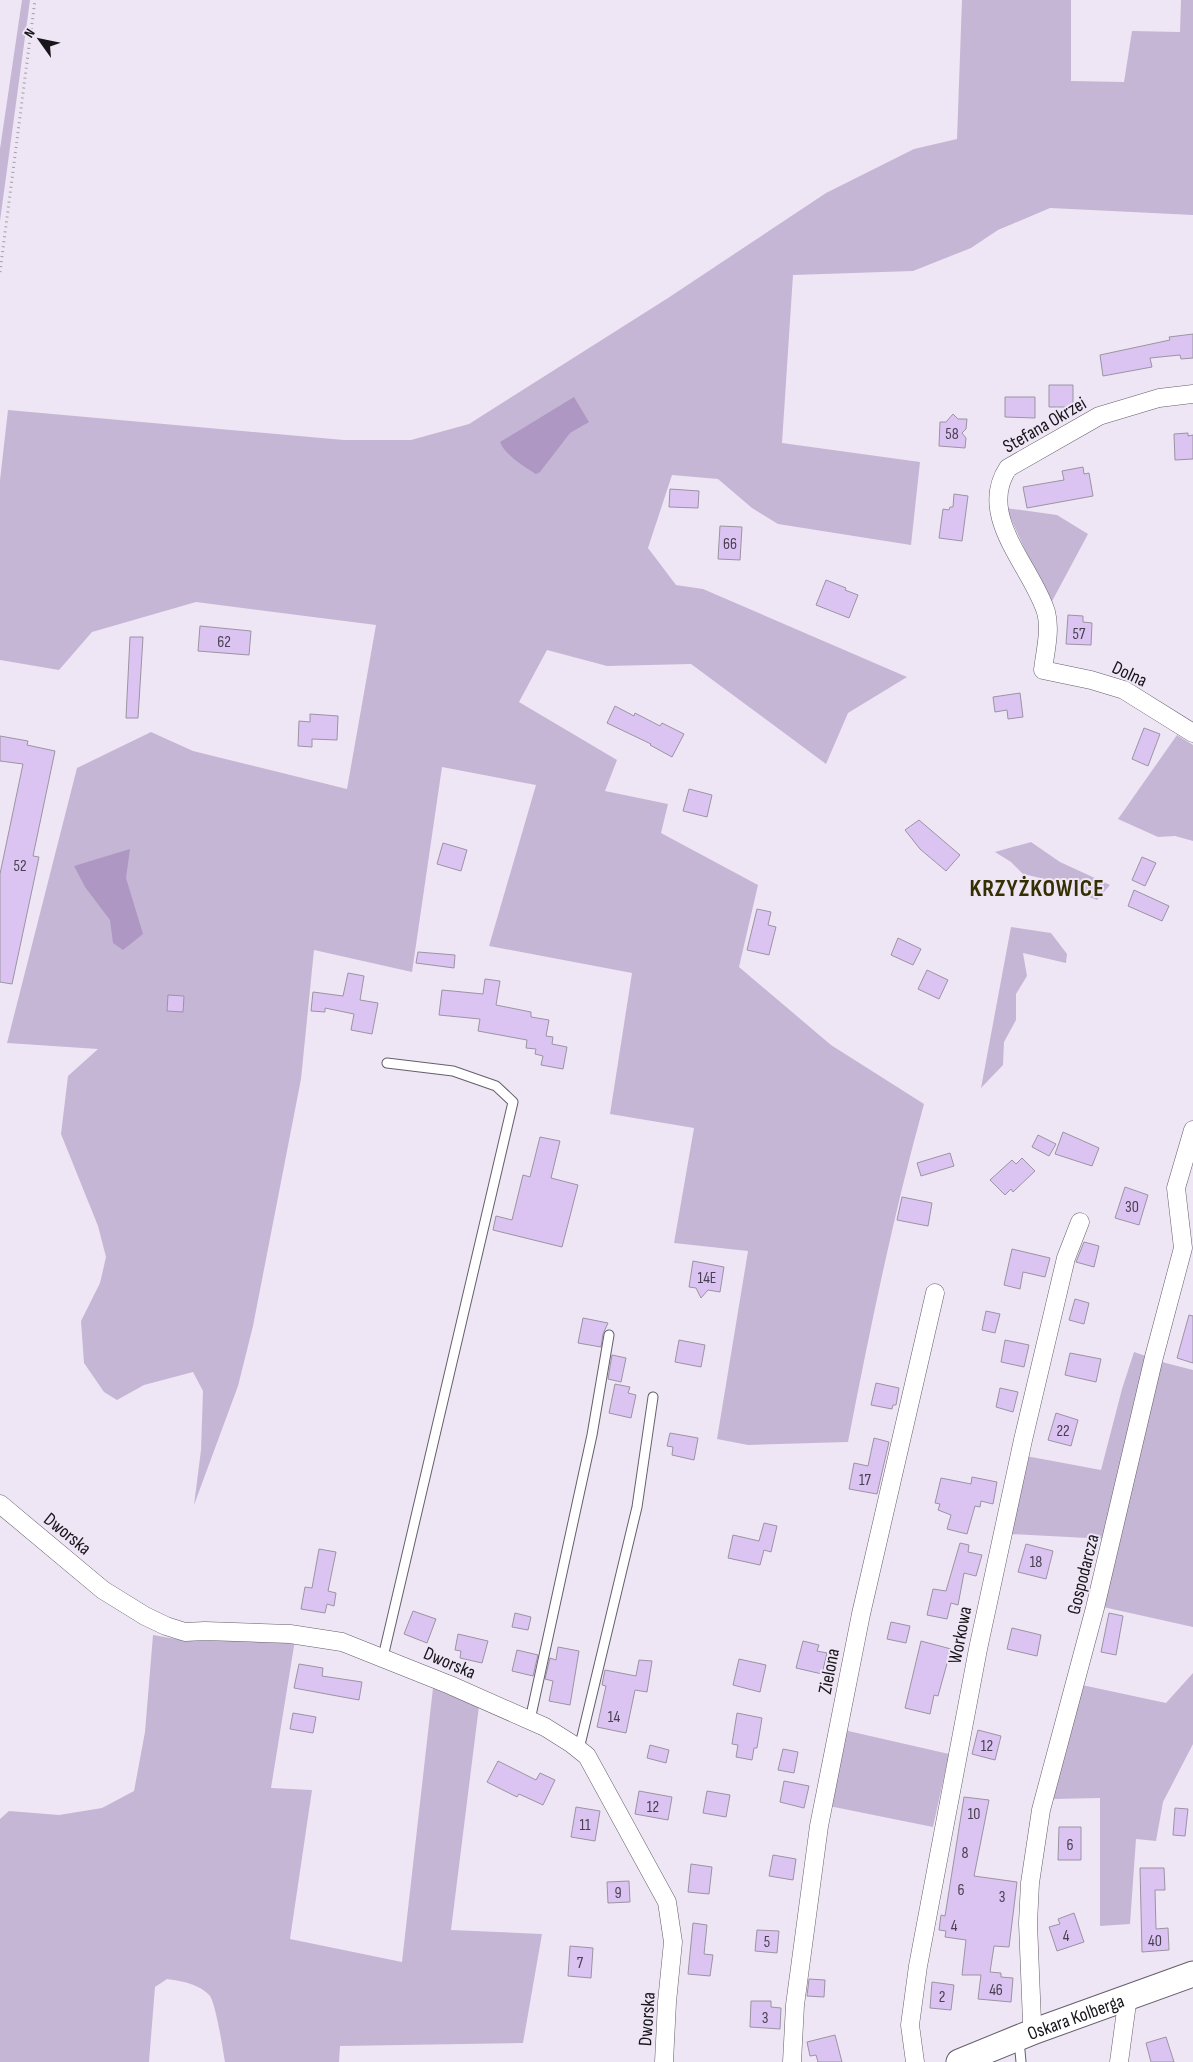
<svg xmlns="http://www.w3.org/2000/svg" width="1193" height="2062" font-family="'Sofia Sans Condensed',sans-serif">
<rect width="100%" height="100%" fill="#eee6f5"/>
<path fill="#c6b6d5" d="M22,0h8l-30,221v-72z
M962,0h109v81l53,1 8,-51 48,1 1,-32h12v215l-143,-7 -52,22 -27,18 -58,23 -120,4 -11,168 138,19 -9,83 -133,-21 -26,-16 -34,-29 -46,-4 -24,73 28,37 27,4 204,88 -59,36 -22,51 -135,-100 -84,2 -60,-16 -28,52 98,58 -12,31 63,13 -7,29 97,52 -19,82 92,78 93,59c-31,112 -54,225 -76,338l-100,3 -31,-6 31,-188 -74,-8 20,-115 -84,-14 22,-141 -143,-27 47,-161 -94,-18 -30,205 -98,-22 -13,129 -48,247 -15,60 -44,119 7,-55 2,-59 -10,-19 -49,13 -27,15 -13,-8 -20,-29 -3,-42 19,-38 6,-26 -8,-31 -37,-92 7,-58 30,-27 -91,-6 70,-275 74,-36 42,19 154,38 29,-164 -180,-23 -104,30 -33,38 -59,-10v-180l8,-70 336,30h67l58,-16 199,-126 158,-105 88,-44 43,-10z
M1006,508l51,7 31,19 -38,71z
M1177,735l16,10v96l-18,-5 -17,1 -40,-18z
M1031,842l29,20 50,23 -13,15 -21,-8 -14,-9 -39,-9 -12,-12 -16,-10z
M1011,927l40,6 16,21 -1,9 -43,-10 4,23 -11,18v26l-12,22 -1,23 -22,23z
M1134,1352l12,4 -40,183 -97,-5 17,-78 75,14 21,-81z
M1158,1361l35,9v257l-90,-20z
M153,1635l34,6 108,-1 -24,148 41,2 -22,149 112,23 31,-274 46,18 -28,224 91,4 -19,109 -183,3 -1,16h-114c-2,-12 -9,-57 -15,-66 -10,-12 -29,-15 -43,-17l-12,8 -6,75h-149v-243l9,-8 50,4 43,-7 32,-17 11,-59z
M1193,1673v71l-30,58 -7,39 -20,-2 -6,85 -30,2v-128l-47,1 29,-114 84,18z
M844,1730l105,24 -16,73 -104,-21z"/>
<path fill="#ae97c3" d="M574,397l15,25 -19,11 -30,39 -4,2c-12,-7 -31,-19 -36,-32z
M130,849l-4,29 17,56 -20,16 -10,-7 -3,-23 -25,-33 -11,-21z"/>
<path fill="#dcc4f2" stroke="#9b94a2" d="M1193,334v24l-12,1 -1,-4 -30,3 2,9 -49,9 -3,-21 70,-15 -1,-3z
M1049,385h24v22h-24z
M1005,397h30v21l-30,-1z
M953,414l5,5h9l-1,10 -4,4 4,5 -1,10 -26,-2 1,-24h6z
M1188,433v3l5,-1v24l-18,1 -1,-26z
M1083,467l1,7 5,-1 4,23 -66,12 -4,-21 41,-7 -2,-9z
M670,489l29,2 -1,17 -29,-1z
M954,494l14,2 -6,45 -23,-3 4,-29 6,1 1,-3h3z
M720,526l22,1 -2,33 -22,-1z
M826,580l20,8 -1,2 13,5 -9,23 -33,-13z
M1068,615l15,1v6l9,1 -1,22 -25,-1z
M200,626l51,5 -2,24 -51,-4z
M130,637h13l-5,81h-12z
M1020,693l3,24 -15,2 -1,-9 -12,2 -2,-15z
M615,706l19,10 1,-3 25,13 2,-3 22,11 -12,23 -22,-12 1,-1 -44,-21z
M310,714l28,2 -1,24 -25,-1v8l-14,-1 1,-25 11,1z
M1144,728l16,6 -12,32 -16,-7z
M0,736l28,5 -1,4 28,6 -22,105 6,1 -27,127 -12,-2v-108l23,-110 -23,-3z
M689,789l23,6 -5,22 -24,-6z
M919,820l41,35 -14,16 -26,-22 -15,-19z
M443,843l24,7 -6,21 -24,-7z
M1142,857l14,6 -11,23 -13,-6z
M1134,890l35,16 -7,15 -34,-15z
M757,909l14,3 -3,13 8,2 -7,28 -22,-5z
M898,938l23,11 -8,16 -22,-10z
M418,952l37,3 -1,13 -38,-5z
M927,970l21,10 -9,19 -21,-10z
M348,973l16,3 -4,24 18,3 -6,31 -21,-4 3,-16 -29,-6v4l-14,-1 2,-19 30,4z
M485,979l15,2 -4,24 35,7v5l18,3 -3,16 7,1 -1,7 15,3 -4,22 -22,-4 2,-9 -8,-2 1,-5 -10,-1 1,-8 -49,-9 2,-12 -41,-4 3,-25 41,4z
M168,995l16,1 -1,16 -16,-1z
M1063,1132l36,16 -7,18 -37,-12z
M1038,1135l18,9 -7,12 -17,-9z
M540,1137l20,4 -9,37 27,7 -16,62 -69,-17 3,-14 16,4 11,-45 7,2z
M950,1153l4,13 -33,10 -4,-13z
M1022,1158l13,13 -22,21 -2,-3 -6,6 -15,-15 22,-20 4,4z
M1125,1187l23,8 -9,30 -24,-7z
M902,1197l30,6 -4,23 -31,-6z
M1084,1242l15,4 -5,21 -18,-5z
M1012,1249l38,9 -5,19 -22,-5 -3,17 -16,-4z
M693,1261l31,6 -4,25 -12,-2 -7,8 -5,-10 -7,-1z
M1075,1299l14,4 -5,21 -15,-4z
M986,1311l14,3 -5,19 -13,-3z
M1189,1315l4,1v47l-16,-5z
M583,1318l25,5 -5,11 -2,13 -23,-4z
M679,1340l26,5 -4,22 -26,-5z
M1005,1340l24,5 -5,22 -23,-5z
M1070,1353l31,6 -5,23 -31,-7z
M612,1355l14,3 -5,24 -13,-3z
M876,1383l23,5 -3,17h-3l-1,4 -21,-4z
M615,1384l15,3 -2,6 8,2 -5,23 -22,-5z
M1000,1388l18,4 -5,20 -17,-5z
M1056,1413l22,7 -7,26 -23,-6z
M670,1433l28,5 -4,22 -22,-5 1,-8 -6,-1z
M874,1438l15,4 -12,52 -28,-5 5,-26 14,3z
M972,1477l25,5 -4,22 -12,-3 -1,6 -5,-1 -8,28 -20,-5 4,-14 -13,-5 2,-6 -5,-1 6,-25 30,6z
M764,1523l13,3 -6,26 -7,-2 -4,15 -32,-7 5,-23 26,6z
M960,1543l9,2 -1,7 14,3 -6,21 -12,-3 -6,32 -7,-2 -4,16 -20,-4 6,-26 13,2z
M1026,1544l27,7 -7,28 -28,-7z
M319,1549l17,3 -8,39 8,2 -2,13 -7,-2 -2,9 -24,-4 4,-22 7,1z
M413,1611l23,8 -9,24 -23,-9z
M515,1613l16,4 -3,13 -16,-3z
M1109,1613l14,3 -7,39 -15,-3z
M891,1622l19,4 -4,17 -19,-4z
M1012,1628l29,7 -4,21 -30,-7z
M458,1634l30,7 -6,22 -22,-5 1,-7 -6,-1z
M803,1641l16,4 -2,6 10,2 -5,21 -26,-6z
M921,1641l30,8 -13,47 -4,-1 -4,19 -25,-6z
M558,1647l21,4 -9,54 -21,-4 4,-20 -8,-2 5,-21 6,2z
M517,1650l21,5 -5,21 -21,-5z
M739,1659l27,6 -6,27 -27,-7z
M639,1660l13,1 -5,31 -12,-2 -9,43 -29,-6 9,-41 -4,-1 3,-15 31,6z
M299,1664l24,4 -1,8 40,6 -3,18 -65,-12z
M293,1713l23,4 -3,16 -23,-4z
M737,1713l25,5 -5,30h-3l-2,12 -16,-3 2,-12 -6,-1z
M978,1730l23,6 -6,24 -23,-6z
M650,1745l19,5 -3,13 -19,-5z
M783,1749l15,3 -4,21 -16,-3z
M498,1761l38,19 4,-7 15,7 -12,25 -24,-11 -2,3 -30,-15z
M784,1781l25,5 -5,22 -24,-6z
M639,1791l33,6 -4,23 -33,-6z
M707,1791l23,4 -4,22 -23,-4z
M964,1797l25,3 -15,76 43,6 -8,65 -15,-1 -4,26 11,1v4l12,1 -2,24 -33,-3 3,-24h-19l4,-35 -21,-3 1,-6 -7,-1 2,-15 4,1z
M576,1807l24,4 -5,30 -24,-4z
M1175,1808l13,1 -3,27 -12,-1z
M1059,1827h22v33h-23z
M773,1855l23,4 -3,21 -24,-4z
M691,1864l21,3 -3,27 -21,-2z
M1140,1868h24l1,22h-10l1,39 12,-1 1,22 -27,2z
M629,1881l1,21 -22,1 -1,-21z
M1074,1913l10,29 -27,9 -8,-24 11,-3 -2,-5z
M693,1923l14,2 -3,29 9,1 -3,21 -22,-2z
M757,1930l22,1 -2,22 -22,-2z
M570,1946l23,2 -2,30 -23,-2z
M809,1979l16,1 -1,17 -17,-1z
M932,1982l22,3 -3,25 -21,-2z
M751,2001h20v6l10,1 -1,21 -30,-2z
M835,2035l7,27h-24l-2,-7 -6,1 -3,-14z
M1166,2037l8,25h-23l-5,-19z"/>
<g fill="none" stroke-linecap="round" stroke-linejoin="round">
<defs>
<path id="lane" d="M383,1657l130,-555 -17,-16 -43,-15 -66,-8
M530,1720l62,-285 17,-100
M579,1749l58,-242 16,-110
M1019,2040l2,22"/>
<path id="street" d="M1193,394l-34,4 -60,18 -91,52c-32,48 24,99 38,144 5,18 -1,40 -3,58l48,10 33,10 69,43
M0,1504l103,86 42,26 21,10 19,6 20,-1 85,3 52,8 108,43 95,42 27,17 15,12 80,146 6,40 -6,60 -3,60
M1035,2031l-3,-9 -4,-99 2,-40 11,-73 54,-202 59,-251 29,-109 -7,-60 17,-58
M792,2062l3,-57 24,-179 42,-212 74,-321
M915,2062l-5,-37 8,-59 60,-317 45,-209 43,-182 14,-36
M1119,2062l9,-66"/>
<g id="secondary">
<path id="s1" d="M959,2062l76,-31 158,-57"/>
</g>
</defs>
<use href="#lane" stroke="#655e6b" stroke-width="11"/>
<use href="#street" stroke="#655e6b" stroke-width="19"/>
<use href="#secondary" stroke="#655e6b" stroke-width="27"/>
<path stroke="#a49da9" stroke-width="3" stroke-dasharray="1 4" stroke-linecap="butt" d="M0,272l35,-272"/>
<use href="#lane" stroke="#fff" stroke-width="9"/>
<use href="#street" stroke="#fff" stroke-width="18"/>
<use href="#secondary" stroke="#fff" stroke-width="25"/>
</g>
<g text-anchor="middle" stroke-width="4" stroke-linejoin="round" paint-order="stroke">
<g font-size="16" fill="#494151">
<text x="952" y="439">58</text>
<text x="730" y="549">66</text>
<text x="1079" y="639">57</text>
<text x="224" y="647">62</text>
<text x="20" y="871">52</text>
<text x="1132" y="1212">30</text>
<text x="707" y="1283">14E</text>
<text x="1063" y="1436">22</text>
<text x="865" y="1485">17</text>
<text x="1036" y="1567">18</text>
<text x="614" y="1722">14</text>
<text x="987" y="1751">12</text>
<text x="653" y="1812">12</text>
<text x="974" y="1819">10</text>
<text x="585" y="1830">11</text>
<text x="1070" y="1850">6</text>
<text x="965" y="1858">8</text>
<text x="961" y="1895">6</text>
<text x="618" y="1898">9</text>
<text x="1002" y="1902">3</text>
<text x="954" y="1931">4</text>
<text x="1066" y="1941">4</text>
<text x="1155" y="1946">40</text>
<text x="767" y="1947">5</text>
<text x="580" y="1968">7</text>
<text x="996" y="1995">46</text>
<text x="942" y="2002">2</text>
<text x="765" y="2023">3</text>
</g>
<g font-size="19" fill="#18151b" stroke="#eee6f5">
<text transform="translate(1044 424) rotate(-30)" y="7">Stefana Okrzei</text>
<text transform="translate(1130 673) rotate(25)" y="7">Dolna</text>
<text transform="translate(68 1533) rotate(39)" y="7">Dworska</text>
<text transform="translate(1082 1574) rotate(-76)" y="7">Gospodarcza</text>
<text transform="translate(959 1635) rotate(-79)" y="7">Workowa</text>
<text transform="translate(450 1662) rotate(23)" y="7">Dworska</text>
<text transform="translate(828 1671) rotate(-79)" y="7">Zielona</text>
<text dy="7" stroke="none"><textPath href="#s1" startOffset="125">Oskara Kolberga</textPath></text>
<text transform="translate(646 2019) rotate(-86)" y="7">Dworska</text>
</g>
<g font-size="24" font-weight="bold" letter-spacing="1" fill="#372f04" stroke="#eee6f5">
<text x="1037" y="896">KRZYŻKOWICE</text>
</g>
</g>
<g transform="translate(40 40) rotate(303)" stroke="#eee6f5" stroke-width="4" paint-order="stroke">
<path d="M0-4L9 19L0 12L-9 19Z" fill="#18151b"/>
<text y="-8" font-size="14" font-weight="bold" text-anchor="middle" fill="#18151b">N</text>
</g>
</svg>
